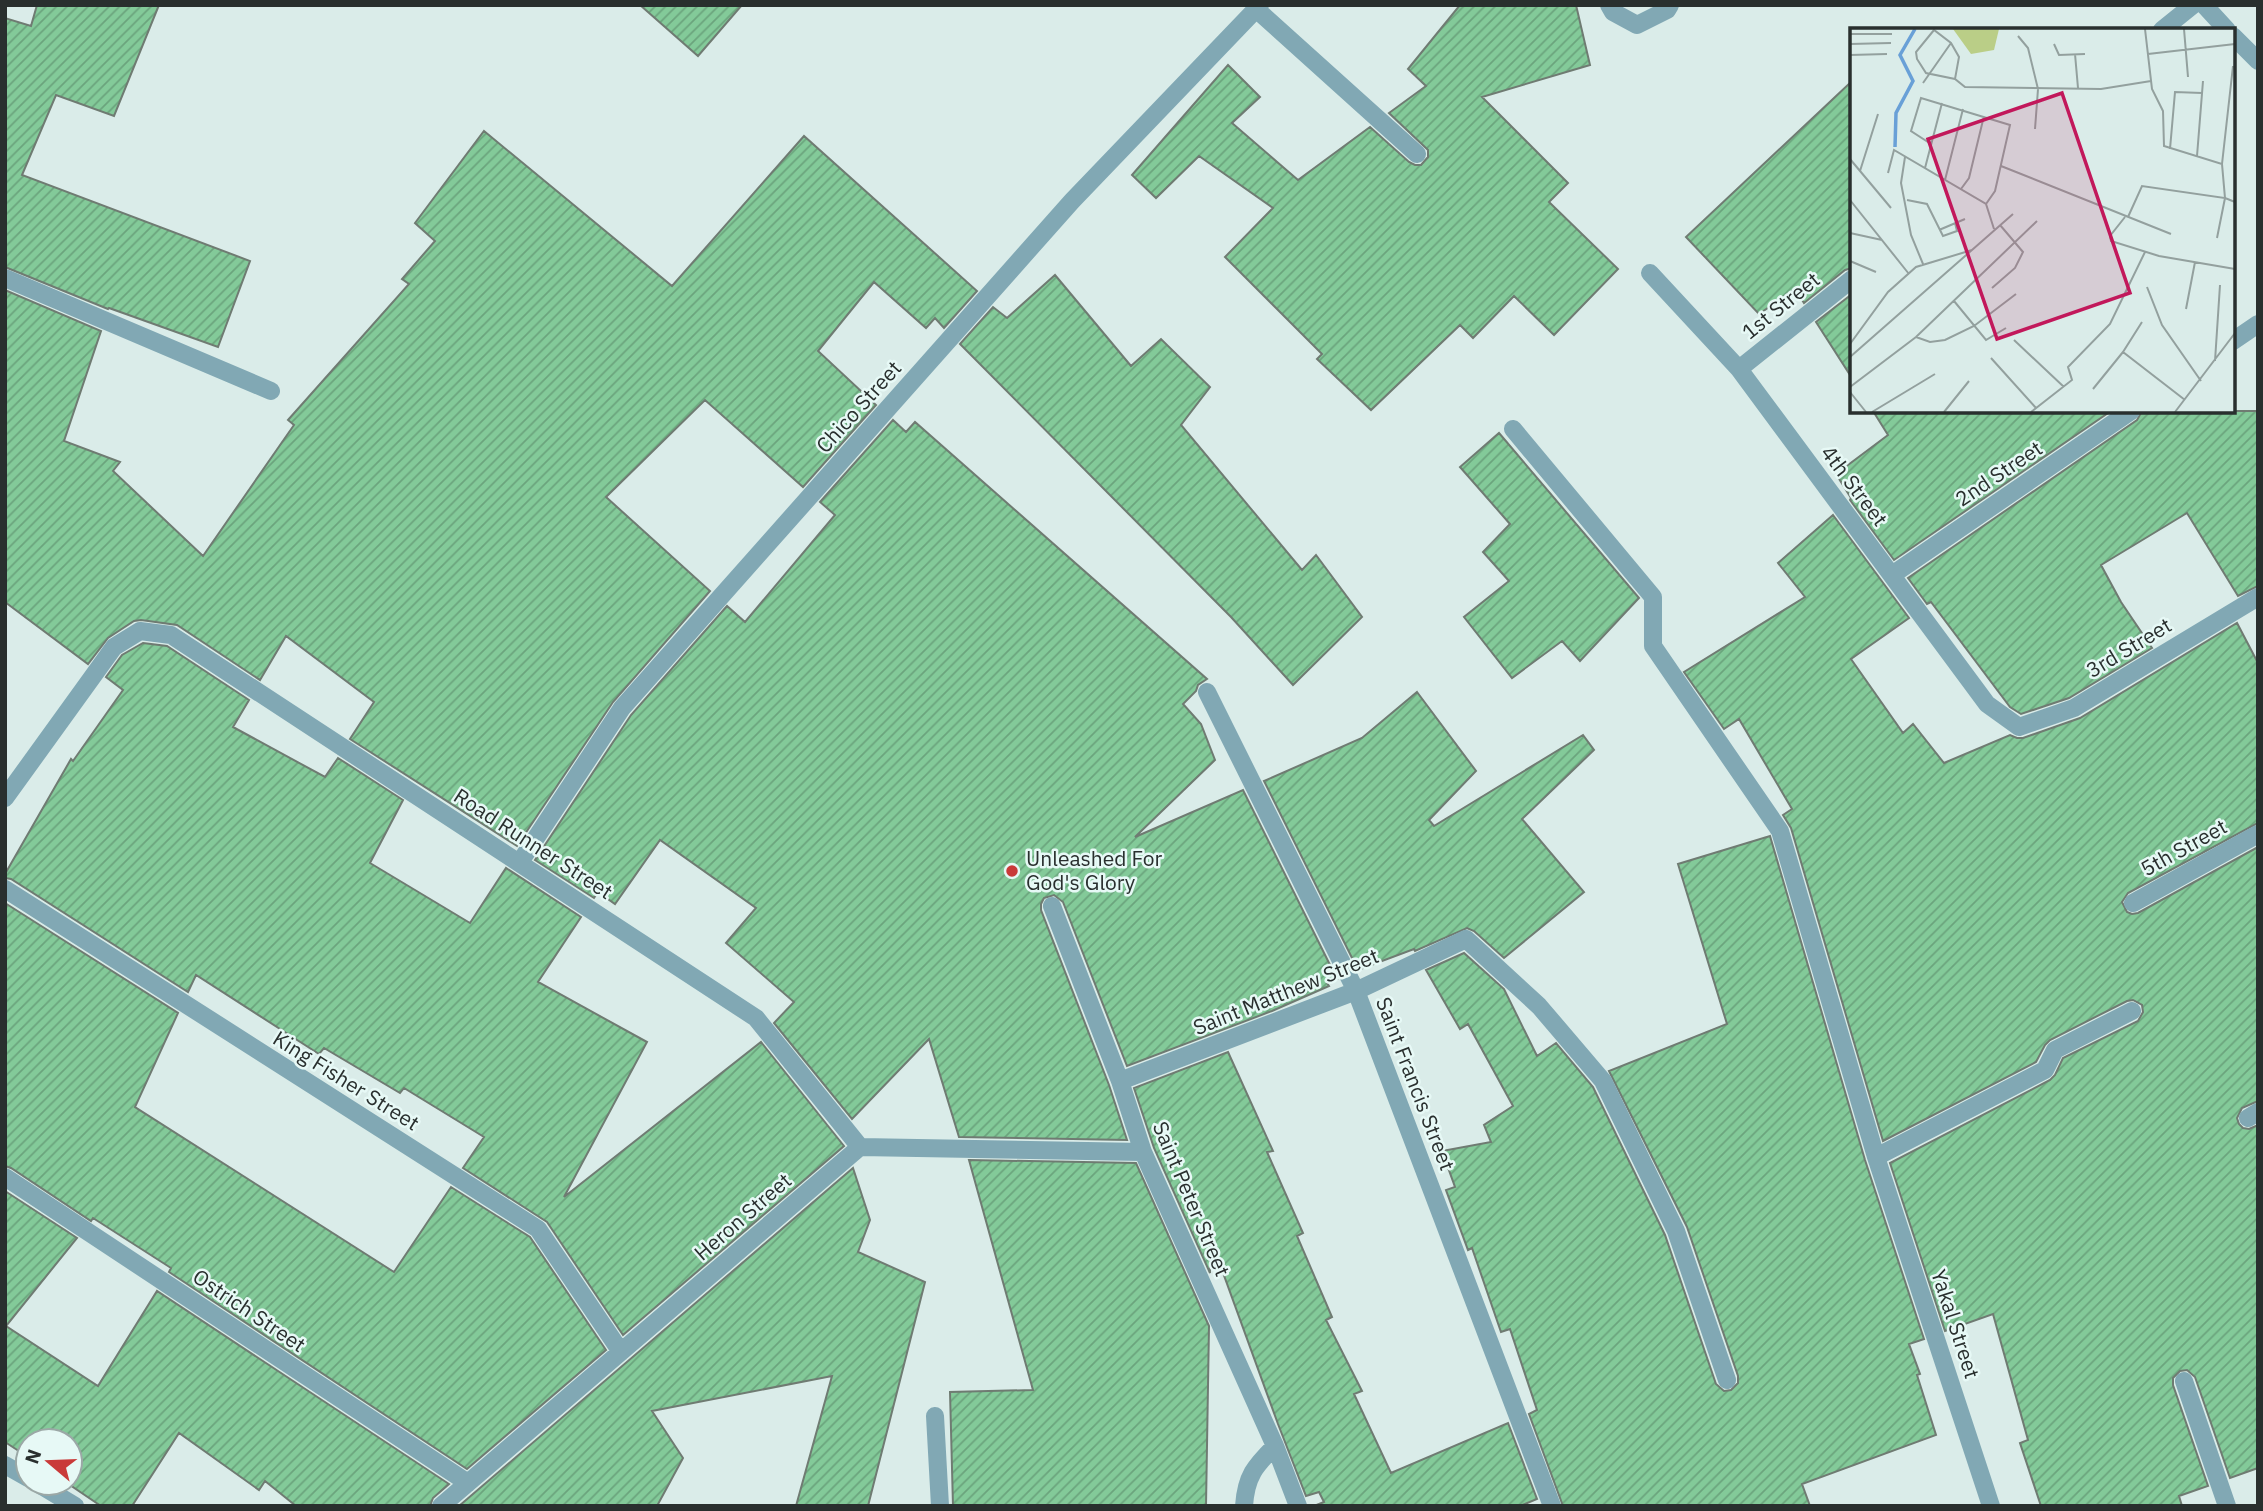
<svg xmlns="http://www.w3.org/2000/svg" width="2263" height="1511" font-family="'IBM Plex Sans',sans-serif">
<defs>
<pattern id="building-hatch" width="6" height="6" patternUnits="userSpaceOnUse" patternTransform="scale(1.75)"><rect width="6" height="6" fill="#83ca99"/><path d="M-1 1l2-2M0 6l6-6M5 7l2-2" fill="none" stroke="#6ba47d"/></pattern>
</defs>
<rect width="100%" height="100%" fill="#daece9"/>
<path fill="url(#building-hatch)" stroke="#6f7b72" stroke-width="2" d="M37,5h122l-45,111 -58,-21 -34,80 228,86 -32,86 -109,-39 -1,1 -103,-42v-249l26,8z
M640,5h102l-44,51z
M1460,5h116l14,60 -108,32 86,86 -19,19 69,67 -64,66 -40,-39 -41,42 -13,-13 -89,85 -54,-51 5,-5 -97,-97 48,-49 -74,-52 -43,42 -24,-23 96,-110 32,32 -28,26 66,57 72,-53 39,35 6,3h6l7,-8v-7l-39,-37 37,-27 -18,-17z
M1852,81v187l-7,2 -41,33 -9,-14 -36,25 -73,-77z
M484,131l188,155 132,-150 173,155 -33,37 -9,-10 -9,10 -52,-46 -56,69 58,54 -73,82 -98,-87 -99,97 104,94 -97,111 -96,144 -167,-107 24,-37 -88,-66 -26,44 -83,-55 -36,-5 -7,1 -26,17 -20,26 -83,-62v-312l96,41 -37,110 56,21 -7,9 90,85 91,-131 -6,-5 121,-136 -7,-5 33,-38 -20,-18z
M1055,275l76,91 30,-27 49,48 -29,38 121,145 14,-15 46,62 -69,68 -62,-68 -271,-273 33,-37 14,11z
M1852,294v84l-36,-56z
M1873,411h238l-217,149 -44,-60 1,-2 -15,-24 52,-39z
M2142,411h116v175l-20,10 -51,-83 -86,52 20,37 31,46 -83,50 -48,16 -11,-7 -79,-105 -4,2 -19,-26 229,-158z
M893,420l13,12 9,-10 292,257 -9,6 -2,6 -13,13 18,20 14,36 -80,77 108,-47 94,189 -10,4 2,3 -57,25 -145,55 -64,-164 -9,-7 -10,3 -3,6v6l68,175 18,55 -168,-3 -30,-98 -77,80 -78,-96 20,-21 -68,-59 30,-35 -96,-68 -45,64 -17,-12 -4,6 -59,-38 96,-145 96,-109 18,16 90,-107 -15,-13z
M1499,433l140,165 -59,63 -18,-20 -50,37 -48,-61 45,-36 -26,-29 27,-28 -50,-57z
M1833,515l76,103 -58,41 52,74 10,-9 31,39 66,-28 7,3h6l57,-20 157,-95 21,40v160l-130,70 -6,9 5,10 5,2 6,-1 120,-66v254l-16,7 -5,10 2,6 4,4 6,1 9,-4v343l-28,10 -35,-101 -8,-7 -7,1 -7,7v7l35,101 -29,10 3,10h-141l-21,-63 8,-3 -35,-126 -48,17 -55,-168 160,-83 5,-5 8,-17 75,-37 5,-9 -1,-7 -9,-5 -6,1 -77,39 -5,5 -9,17 -153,79 -92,-313 -8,-13 9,-6 -53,-90 -15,10 -40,-57 121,-75 -27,-34z
M143,643l24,3 82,54 -16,27 92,50 13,-19 65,42 -33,63 100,60 36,-55 75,49 -43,65 109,60 -83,155 197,-155 83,104 -221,189 -76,-113 -84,-54 21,-31 -80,-49 -4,5 -76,-45 -5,6 -123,-79 -8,17 -177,-113 -6,-1v-4l66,-115 2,2 50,-71 -17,-13 16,-22z
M1417,692l59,79 -47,49 5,6 149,-91 11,15 -72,69 62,73 -80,66 -30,-27 -7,-3 -52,23 -1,-2 -56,21 -94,-189 98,-43z
M1770,836l95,324 59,179 -15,5 11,30 -3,1 19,60 -134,49 8,22h-247l-34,-92 8,-4 -27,-81 -9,3 -29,-84 -4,2 -22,-60 9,-3 -13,-36 49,-9 -7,-17 29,-19 -45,-82 -8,5 -34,-59 38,-17 40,36 33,67 19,-13 37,44 72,148 51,149 8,7 7,-1 7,-7v-7l-51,-149 -78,-156 118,-47 -49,-160z
M5,903l173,110 -43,94 259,165 57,-85 79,50 76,113 -139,119 -298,-197 2,-4 -78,-50 -2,3 -80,-53 -6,-2z
M1228,1052l45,99 -6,1 36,81 -6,3 35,81 -6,3 36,71 -8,3 37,79 117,-50 29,76 -17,7h-206l10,-4 -5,-10 -13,4 -28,-72 -68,-187v36l-56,-125 -20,-60z
M969,1160l167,3 73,163 -3,180h-253l-3,-114 83,-2z
M853,1168l17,52 -12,32 67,30 -57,224h-72l36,-130 -180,35 31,47 -26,48h-198z
M5,1191l72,47 -71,88 92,60 59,-95 292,193 -16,14 -3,8h-134l-31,-25 -6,9 -80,-57 -47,73h-31l-34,-23h3v-42h-42v16l-23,-15z"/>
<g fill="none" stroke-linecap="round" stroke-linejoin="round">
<path stroke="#81a8b4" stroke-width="18" d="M1609,5l4,7 24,13 30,-15 3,-5
M2204,5l23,25
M1256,9l161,145
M2162,30l31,-25
M2233,36l25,25
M1650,273l89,96 248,335 32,23 55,-19 184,-111
M5,278l266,113
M2233,341l25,-17
M1739,369l113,-90
M1513,429l140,168v49l127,185 96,326 115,349
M1892,575l239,-164
M1207,692l149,299 196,515
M5,798l109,-151 26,-16 31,4 585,383 104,129
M520,862l102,-154 450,-507 188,-196
M5,889l533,340 83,123
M2133,903l125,-69
M1052,906l68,175 23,71 132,294 23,60
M1120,1081l236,-90 110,-52 73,67 64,75 73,150 51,149
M2248,1118l10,-6
M1876,1157l169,-87 10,-20 77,-39
M5,1177l463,306
M2184,1381l43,125
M935,1416l5,90
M5,1465l23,13
M37,1483l38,23
M441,1506l419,-359 283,5
M1244,1506c2,-30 11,-40 31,-60"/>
</g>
<circle fill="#c93a39" stroke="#e7f9f6" stroke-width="2.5" cx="1012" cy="871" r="7"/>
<g text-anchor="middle" stroke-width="5" stroke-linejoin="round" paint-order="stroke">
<g font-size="21" fill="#292f2e" stroke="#e7f9f6">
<text transform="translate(1781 306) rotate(-39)" y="7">1st Street</text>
<text transform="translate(859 407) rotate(-48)" y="7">Chico Street</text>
<text transform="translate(1999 474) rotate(-34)" y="7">2nd Street</text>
<text transform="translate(1854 486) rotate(53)" y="7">4th Street</text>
<text transform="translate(2129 648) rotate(-31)" y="7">3rd Street</text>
<text transform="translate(533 844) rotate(33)" y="7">Road Runner Street</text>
<text transform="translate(2184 848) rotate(-29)" y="7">5th Street</text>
<text transform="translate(1286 992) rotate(-22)" y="7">Saint Matthew Street</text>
<text transform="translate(346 1081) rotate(32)" y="7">King Fisher Street</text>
<text transform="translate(1415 1084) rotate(69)" y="7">Saint Francis Street</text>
<text transform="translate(1191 1199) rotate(67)" y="7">Saint Peter Street</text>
<text transform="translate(743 1217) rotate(-41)" y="7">Heron Street</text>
<text transform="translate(249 1311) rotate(34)" y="7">Ostrich Street</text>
<text transform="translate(1955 1324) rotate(72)" y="7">Yakal Street</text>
</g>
<g font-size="21" fill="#292f2e" stroke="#e7f9f6" text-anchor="start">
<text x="1026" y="866">Unleashed For<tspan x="1026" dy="24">God's Glory</tspan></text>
</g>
</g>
<g transform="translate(1850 28)">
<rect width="385" height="385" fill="#daece9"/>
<path d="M103,1h46l-5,21 -23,4z" fill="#bace87"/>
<path fill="none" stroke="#69a0d7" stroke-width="3.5" d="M45,119l1,-34 17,-32 -13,-26 15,-26"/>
<path fill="none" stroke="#93a09e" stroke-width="2" d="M295,1l7,60 11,22 1,35 58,18 3,34 10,4M334,1l4,48M0,6h42M168,8l10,12 10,41 -3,40M0,16l41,-1M204,16l5,11 26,-1M225,26l3,34M298,26l87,-10M0,27l37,-1M105,51l4,-22 -8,-14 -17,-13 -18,22 1,7 9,14 29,6 10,8 136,2 50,-8M73,55l28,-40M81,116l-20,-13 10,-33 89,27 -15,66 -9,13M320,121l5,-57 27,1M347,128l6,-75M55,129l-4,26 10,52 12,29M0,131l41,49M372,136l11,-98M151,138l170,68M75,140l17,-65M10,143l18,-57M38,145l6,-23 92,54 8,25M95,152l18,-71M111,161l8,-11 15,-62M0,172l59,74M57,172l20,4 16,32 14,-5 -2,-8M275,189l-15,19 1,5 48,15 76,13M278,189l14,-31 83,12 -8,40M89,202l26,-11M0,205l32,7M0,233l26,11M297,259l15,38 39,56M142,260l23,-20 8,-16 -23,-27M104,273l32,39 20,-12M336,281l9,-47M292,294l-19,30 62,48M66,309l14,5 15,-2 29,-14 42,-32M164,312l50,47M0,316l38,-52 28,-25 56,-17M0,329l163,-143M141,330l45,50M365,333l5,-76M0,359l66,-50 121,-116M243,361l30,-37M0,364l16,20M22,384l63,-38M94,384l25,-31M181,384l41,-32 -4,-13 42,-43 35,-72M325,384l60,-79"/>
<path fill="#c2185b" fill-opacity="0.15" stroke="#c2185b" stroke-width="3.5" d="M212,65l68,200 -133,46 -69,-200z"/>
<rect width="385" height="385" fill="none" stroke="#292f2e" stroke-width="3.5"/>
</g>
<rect width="2263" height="1511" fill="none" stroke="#292f2e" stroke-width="14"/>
<g transform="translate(49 1462) rotate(289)"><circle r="33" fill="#e7f9f6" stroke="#9ba8a6" stroke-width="2"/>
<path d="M0-5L12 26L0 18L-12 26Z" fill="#c93a39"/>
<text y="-10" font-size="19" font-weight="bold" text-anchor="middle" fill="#292f2e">N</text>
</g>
</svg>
